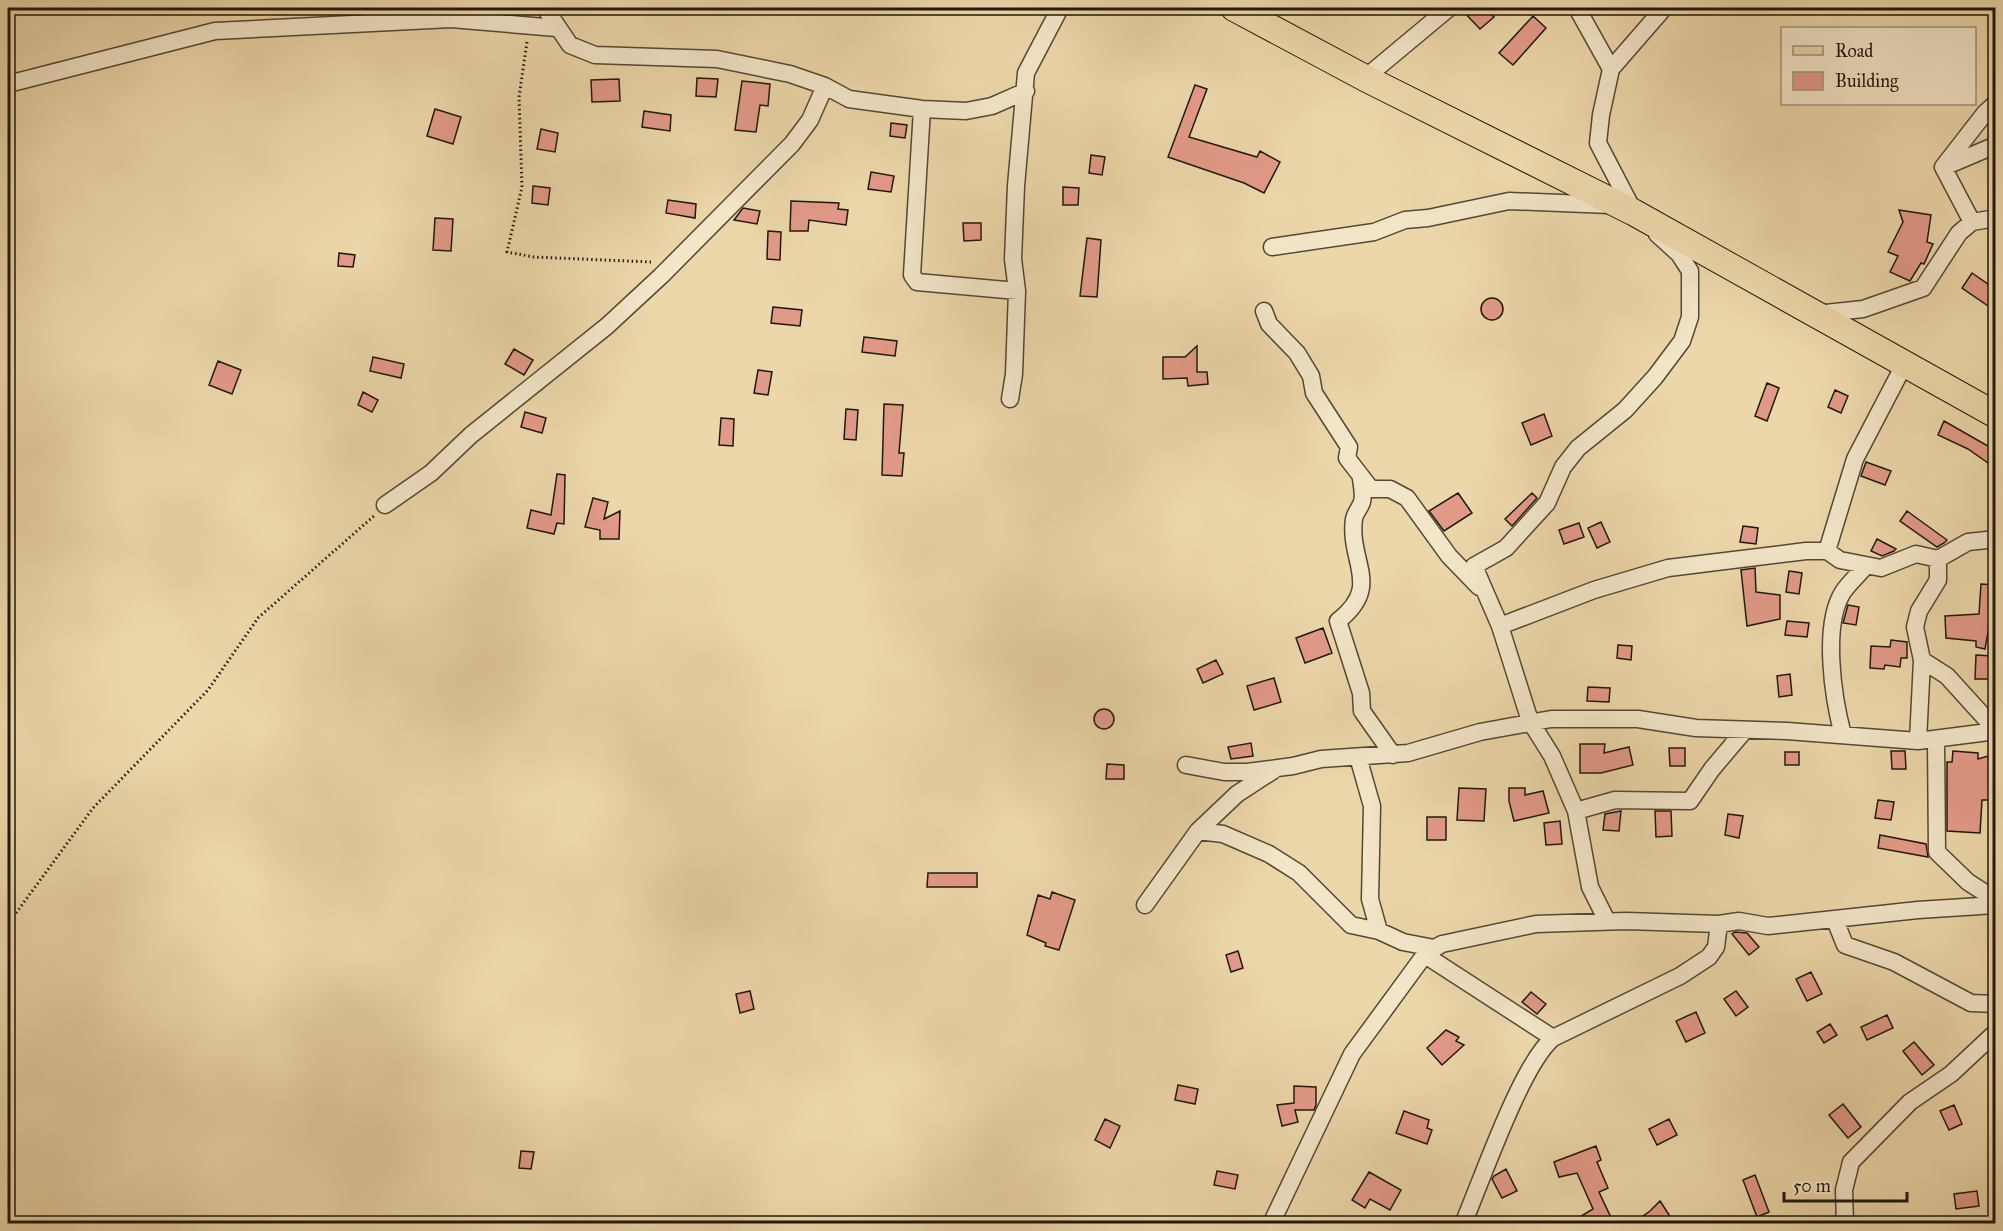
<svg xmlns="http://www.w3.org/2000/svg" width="2003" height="1231" font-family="'IM FELL Great Primer',serif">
<rect width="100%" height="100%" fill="#ecd7aa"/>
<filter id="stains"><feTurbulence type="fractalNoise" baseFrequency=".00333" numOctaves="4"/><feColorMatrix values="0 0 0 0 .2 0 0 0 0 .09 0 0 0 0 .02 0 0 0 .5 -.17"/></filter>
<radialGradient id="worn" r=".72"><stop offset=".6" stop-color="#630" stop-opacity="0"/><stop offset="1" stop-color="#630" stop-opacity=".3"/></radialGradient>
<path fill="#e29a88" stroke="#20180d" stroke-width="1.5" d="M1460,8h25l9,9 -14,12z
M1533,16l13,12 -33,37 -14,-12z
M697,78l21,1 -2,18 -20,-1z
M619,79l1,22 -28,1 -1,-22z
M742,81l28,3 -2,22 -8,-1 -4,27 -21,-2z
M1195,85l12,4 -18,48 68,20 3,-6 20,11 -16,31 -20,-10 -76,-26z
M435,109l26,8 -8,27 -26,-8z
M644,111l27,4 -1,16 -28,-4z
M891,123l16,2 -2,13 -15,-2z
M541,129l17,4 -3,19 -18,-3z
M1091,155l14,2 -3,18 -13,-2z
M871,172l23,4 -3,16 -23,-3z
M533,186l17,2 -2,17 -16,-2z
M1063,187l16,1 -1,17h-15z
M668,200l28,4 -1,14 -29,-5z
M791,201l48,2 -1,6 10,1 -2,15 -37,-5 -1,11h-18z
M743,208l17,3 -3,13 -23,-4z
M1899,210l32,5 -4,27 6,2 -9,20 -3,-1 -11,18 -20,-9 8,-16 -10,-4 15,-30z
M435,218l18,1 -2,32 -18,-1z
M963,223h18v17l-17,1z
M768,231l13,1 -1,28 -13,-1z
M1087,238l14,2 -4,57 -17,-1z
M339,253l16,2 -2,12 -15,-1z
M1972,273l23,16v12l-4,7 -29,-20z
M1481 309a11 11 0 1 1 22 0a11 11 0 1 1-22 0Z
M773,307l29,3 -2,16 -29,-3z
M864,337l33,4 -2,15 -33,-4z
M1197,346v26h10l1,12 -20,2 -1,-8 -24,1v-22h22z
M514,349l19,11 -9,15 -19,-11z
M373,357l31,7 -3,14 -31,-7z
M218,361l23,9 -9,24 -23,-9z
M758,370l14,2 -4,23 -14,-2z
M1767,383l12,5 -12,33 -12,-5z
M1835,390l13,6 -7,17 -13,-6z
M363,392l15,8 -6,12 -14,-7z
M884,404l19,1 -4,48h5l-2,23 -20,-1z
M846,409l12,1 -2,30 -12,-1z
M525,412l21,6 -4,15 -21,-6z
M1544,414l8,22 -21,9 -9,-22z
M721,418l13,1 -1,27 -14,-1z
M1944,421l51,29 -7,13 -20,-14 -30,-14z
M1866,462l25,9 -6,14 -24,-9z
M557,474l8,1 -1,49 -7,-1 -3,11 -27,-6 4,-18 20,5z
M1458,493l14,20 -28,18 -15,-20z
M1532,493l5,5 -25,28 -7,-7z
M593,498l15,4 -4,17 16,-8 -1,28h-19v-9l-15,-3z
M1907,511l40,29 -3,3 -7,4 -37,-26z
M1601,522l9,20 -13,6 -9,-20z
M1579,523l5,14 -20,7 -5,-14z
M1743,526l15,2 -2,16 -16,-2z
M1877,539l19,10 -2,2 -12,5 -11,-5z
M1755,568l1,24 24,3v24l-33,7 -6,-56z
M1789,571l13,2 -3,21 -13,-2z
M1981,584l14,1v21l-2,-1 -8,44 -9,-2v-6l-30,-3 -1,-22 34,-2z
M1848,605l11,2 -3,18 -13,-2z
M1787,621l22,2 -2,14 -22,-2z
M1323,628l9,25 -27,10 -9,-25z
M1891,640l16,2v16h-6l-1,9 -15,-2 -1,4 -14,-1 1,-22 19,1z
M1618,645l14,1 -1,14 -14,-2z
M1976,655l16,1 -1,23h-16z
M1216,660l7,14 -20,9 -6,-14z
M1790,674l2,21 -13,2 -2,-21z
M1274,678l7,24 -27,8 -7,-24z
M1588,687l22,1 -1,14 -22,-1z
M1094 719a10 10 0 1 1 20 0a10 10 0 1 1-20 0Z
M1251,743l2,13 -22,3 -3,-12z
M1580,744h25l-1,9 25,-6 4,18 -32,8h-21z
M1669,748h16v18h-15z
M1891,751h14l1,18h-14z
M1953,751l25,2v6l17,-5v46h-13l-2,33 -33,-2v-69h5z
M1785,752h14v13h-14z
M1107,764l17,1v14h-18z
M1459,788l27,1 -2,32 -27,-1z
M1509,788h16v7l18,-4 6,22 -35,8 -5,-20z
M1878,800l16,2 -3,18 -16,-2z
M1621,811l-2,20 -16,-1 2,-16z
M1655,811h16l1,25 -16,1z
M1728,814l15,2 -4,22 -14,-3z
M1427,817h19v23h-19z
M1560,821l2,23 -16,1 -2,-22z
M1880,835l46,9 2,13 -50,-9z
M928,873h49v14h-50z
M1052,892l23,8 -16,50 -14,-4 1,-3 -19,-8 11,-40 12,4z
M1735,932l12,1 12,14 -10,8 -17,-21z
M1238,951l5,17 -12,4 -5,-17z
M1811,972l11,22 -15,7 -11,-22z
M750,991l4,18 -14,4 -4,-19z
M1736,991l12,16 -12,9 -12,-17z
M1531,992l15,12 -9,10 -15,-12z
M1696,1012l9,21 -19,9 -10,-21z
M1887,1015l6,13 -26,12 -6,-13z
M1830,1024l7,11 -13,8 -7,-11z
M1446,1030l13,7 -3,4 8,4 -22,20 -15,-17z
M1914,1042l20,23 -12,10 -19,-24z
M1178,1085l20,4 -3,15 -20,-4z
M1294,1086l22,1v18l-2,5h-19l3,12 -16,4 -5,-21 17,-2z
M1843,1104l18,23 -13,11 -19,-23z
M1954,1105l8,19 -13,6 -9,-19z
M1404,1111l25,9 -2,8 5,2 -5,14 -31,-11z
M1105,1119l15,7 -10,22 -15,-8z
M1669,1119l8,16 -20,10 -8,-16z
M1596,1146l5,14 -4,2 11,26 -9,4 15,32h-46l25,-15 -16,-36 -18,4 -5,-15z
M521,1151l13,1 -3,17 -12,-1z
M1506,1169l11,22 -15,7 -10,-19 2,-3z
M1217,1171l21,4 -3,14 -21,-4z
M1369,1172l32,18 -11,20 -20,-11 -5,9 -13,-8z
M1755,1175l14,37 -12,5 -14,-37z
M1977,1191l2,15 -23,3 -2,-15z
M1660,1201l15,23h-43l18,-13z"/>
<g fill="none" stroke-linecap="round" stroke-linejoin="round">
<defs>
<path id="street" d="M545,8l25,37 25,10 122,4 73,15 35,12 24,13 73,10 44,2 26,-5 34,-15
M1577,8l34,61 -10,46 -3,28 36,69
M1611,69l53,-61
M1365,78l84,-70
M8,84l207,-53 236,-12 105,9
M922,109l-10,166 5,7 100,9
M1944,167l52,-22
M1972,222l-29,-55 42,-54 11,-10
M1272,247l102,-15 31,-12 23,-2 81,-17 101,4
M1264,311l5,13 28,29 14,23 3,17 35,54 -2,11 24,31h19l17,9 42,58 30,31
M1816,314l47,-5 60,-21 36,-55 13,-11 24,-4
M1010,399l4,-25 3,-83 -4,-32 3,-73 10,-113 34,-65
M1361,479c1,7 3,16 1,23 -2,6 -7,11 -8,17 -6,43 29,67 -16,102l23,72 1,18 31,44
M385,505l46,-32 40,-38 136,-109 54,-50 131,-132 18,-24 15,-34
M1827,551l28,-92 49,-94
M1500,626l94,-36 74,-22 138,-17h21l13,9 41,8 35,-14 22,5 30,-17 28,-3
M1922,660l25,16 49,54
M1843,735c-10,-37 -21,-110 0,-143 6,-9 15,-17 22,-25
M1936,740l1,112 31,30 28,18
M1918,741l4,-81 -7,-33 4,-16 19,-31v-21
M1358,757l14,49 -2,93 9,32
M1186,765l38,7h23l46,-6 28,-7 87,-6 72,-21 71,-13h87l58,9 91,3 131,10 78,-10
M1576,811l39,-11 75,1 22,-32 33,-39
M1198,831l25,3 46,20 30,19 52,52 28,6 24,11 31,6
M1145,905l53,-74 39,-37 37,-24
M1835,920l10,25 49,17 77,41 25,1
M1607,921l-17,-34 -14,-76 -24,-55 -22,-35 -30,-95 -26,-60 32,-18 41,-45 16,-36 15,-19 47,-38 30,-33 27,-36 8,-24v-46l-11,-17 -22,-20
M1425,955l128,83
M1271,1224l81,-170 74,-101 16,-9 94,-20 90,-3 93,3 20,-3 29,5 150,-16 78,-5
M1463,1224c19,-44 58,-159 90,-186l127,-62 29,-19 7,-10 3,-23
M1845,1224l-1,-34 7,-28 59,-60 41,-28 45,-42"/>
<path id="primary" d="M1234,8l131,70 268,134 363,203"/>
</defs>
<use href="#street" stroke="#534834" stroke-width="19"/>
<use href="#primary" stroke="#20180d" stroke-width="28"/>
<path stroke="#20180d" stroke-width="3" stroke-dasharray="1.5 3" stroke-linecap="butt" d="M527,42l-8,55 3,90 -15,65 27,5 117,5
M8,924l85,-116 115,-118 50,-72 117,-103"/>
<use href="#street" stroke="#f3e5c8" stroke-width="16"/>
<use href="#primary" stroke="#ecd7aa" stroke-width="26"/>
</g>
<rect width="2003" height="1231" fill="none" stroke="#ecd7aa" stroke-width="30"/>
<rect x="9" y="9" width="1985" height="1213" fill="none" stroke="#20180d" stroke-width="3"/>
<rect x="15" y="15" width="1973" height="1201" fill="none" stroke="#20180d" stroke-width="1.5"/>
<rect x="1781" y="27" width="195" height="78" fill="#f3e5c8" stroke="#9f937d" stroke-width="1.5"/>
<rect x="1793" y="46" width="30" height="9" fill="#ecd7aa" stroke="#9f937d" stroke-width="1.5"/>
<text x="1835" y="57" font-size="18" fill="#20180d">Road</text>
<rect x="1793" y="72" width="30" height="18" fill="#e29a88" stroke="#9f937d" stroke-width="1.5"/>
<text x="1835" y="87" font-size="18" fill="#20180d">Building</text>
<path d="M1784 1192v9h123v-9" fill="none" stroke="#20180d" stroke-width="3"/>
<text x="1793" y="1192" font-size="18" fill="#20180d" stroke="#f3e5c8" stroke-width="4.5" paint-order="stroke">50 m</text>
<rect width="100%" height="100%" filter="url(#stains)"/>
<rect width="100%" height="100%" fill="url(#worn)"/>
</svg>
